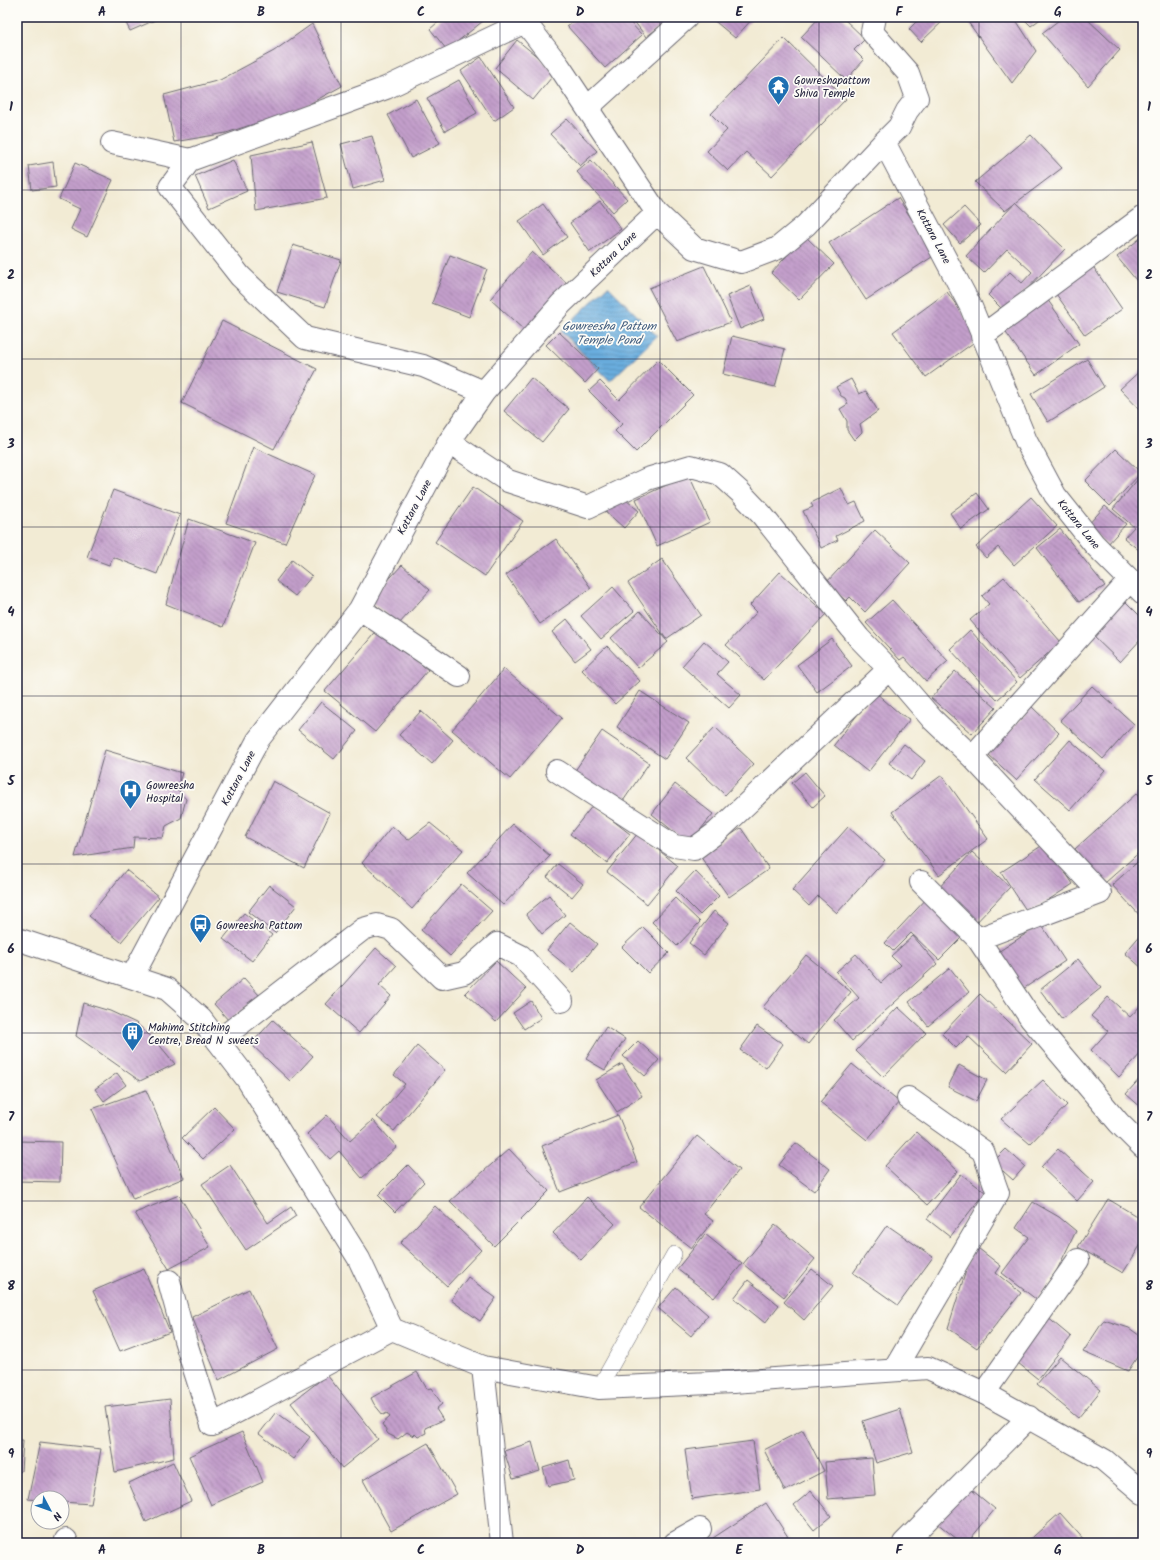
<svg xmlns="http://www.w3.org/2000/svg" width="1160" height="1560" font-family="Kalam,sans-serif">
<defs>
<pattern id="water-rules" width="6" height="5" patternUnits="userSpaceOnUse"><rect width="6" height="5" fill="#69adde"/><path d="M0 2.5h6" fill="none" stroke="#568cb5"/></pattern>
<pattern id="building-back-hatch" width="6" height="6" patternUnits="userSpaceOnUse"><rect width="6" height="6" fill="#c39fcb"/><path d="M-1 5l2 2M0 0l6 6M5-1l2 2" fill="none" stroke="#9e81a6"/></pattern>
</defs>
<rect width="100%" height="100%" fill="#fdfcf7"/>
<filter id="ink" filterUnits="userSpaceOnUse"><feTurbulence type="fractalNoise" baseFrequency=".025" numOctaves="2"/><feDisplacementMap in="SourceGraphic" scale="8" xChannelSelector="R" yChannelSelector="G"/><feConvolveMatrix kernelMatrix="1 2 1 2 8 2 1 2 1" color-interpolation-filters="sRGB"/></filter>
<filter id="wash" filterUnits="userSpaceOnUse"><feTurbulence type="fractalNoise" baseFrequency=".012" numOctaves="4" result="noise"/><feDisplacementMap in="SourceGraphic" scale="16" xChannelSelector="R" yChannelSelector="G"/><feGaussianBlur stdDeviation="0.9" result="paint"/><feColorMatrix in="noise" values="0 0 0 0 0 0 0 0 0 0 0 0 0 0 0 0 0 1.4 0 .05"/><feComposite in="paint" operator="in"/></filter>
<g filter="url(#wash)">
<rect width="100%" height="100%" fill="#f2ebd4"/>
<path fill="url(#water-rules)" stroke="#46688c" d="M608,286l49,50 -47,45 -49,-50z"/>
<g id="blocks">
<path fill="url(#building-back-hatch)" d="M123,17h39l-32,14z
M444,17h44l-41,33 -17,-21z
M574,17h51l17,18 -37,33 -38,-42 9,-7z
M631,17h41l-26,20z
M710,17h44l-19,21z
M820,17h22l23,22 -11,11 10,10 -18,20 -45,-43z
M921,17h24l1,1 -25,24 -12,-13z
M972,17h42l22,34 -24,32 -44,-61z
M1022,17h21l-12,9z
M1063,17h22l35,33 -32,36 -46,-53z
M312,24l30,62 -42,23 -74,24 -52,9 -10,-47 56,-15 54,-29z
M784,38l62,61 -74,77 -26,-24 -18,19 -21,-20 20,-21 -16,-16z
M517,40l39,32 -23,28 -38,-32z
M481,57l33,50 -20,14 -33,-50z
M459,80l18,33 -32,18 -18,-33z
M416,99l24,44 -29,15 -23,-43z
M567,119l30,32 -17,15 -30,-32z
M1031,135l31,33 -57,43 -30,-29z
M372,136l13,44 -32,9 -12,-45z
M312,142l15,56 -71,13 -5,-56z
M233,160l14,31 -38,17 -14,-32z
M591,160l36,39 -14,13 -36,-40z
M53,162l3,25 -24,3 -3,-24z
M75,163l38,17 -26,57 -16,-8 9,-20 -21,-10z
M898,198l37,57 -69,45 -37,-57z
M600,201l21,28 -31,23 -20,-29z
M1016,202l49,47 -60,63 -17,-17 22,-23 12,11 10,-11 -25,-23 -23,24 -18,-17z
M543,204l24,33 -24,18 -24,-34z
M964,207l17,18 -21,18 -16,-18z
M805,236l29,28 -35,36 -28,-27z
M1143,236v48l-2,2 -24,-29z
M293,245l48,15 -16,47 -48,-15z
M532,252l36,32 -43,47 -35,-32z
M450,255l37,14 -18,48 -37,-14z
M1092,265l30,44 -37,26 -31,-44z
M704,266l27,56 -54,20 -28,-54z
M751,286l13,33 -24,10 -13,-33z
M947,292l33,46 -54,39 -33,-45z
M1047,299l32,45 -43,31 -32,-45z
M222,321l95,48 -43,80 -92,-46z
M559,332l39,37 -13,14 -39,-38z
M732,336l53,13 -10,38 -52,-13z
M1087,359l17,28 -56,35 -17,-28z
M658,360l35,35 -57,57 -21,-21 7,-7 -33,-33 11,-10 19,19z
M1143,368v45l-23,-24z
M531,378l38,31 -27,33 -38,-31z
M851,379l8,15 7,-3 12,20 -18,13 2,8 -8,8 -7,-10v-9l-7,-12 8,-5 -3,-6 -4,-2 -5,-9z
M253,447l62,28 -30,68 -59,-20z
M1116,449l25,24 -31,33 -25,-25z
M1143,473v75l-3,3 -16,-13 10,-11 -21,-18z
M689,475l21,47 -53,24 -21,-47z
M473,487l50,34 -38,55 -50,-34z
M841,488l8,17 7,-3 9,19 -29,15 2,4 -17,8 -18,-37 10,-4 -2,-4z
M113,490l67,25 -23,59 -44,-17 -4,8 -22,-8z
M977,493l12,16 -28,20 -11,-16z
M619,494l20,17 -15,17 -20,-18z
M1031,497l26,29 -43,39 -16,-18 -12,11 -10,-11z
M1105,506l21,18 -19,21 -20,-19z
M189,519l66,24 -32,84 -57,-23z
M1060,529l45,57 -26,16 -42,-54z
M875,530l35,33 -45,49 -15,-15 -4,4 -20,-18z
M556,539l35,49 -51,36 -34,-49z
M662,559l39,56 -35,24 -38,-56z
M292,560l20,16 -17,20 -19,-15z
M402,565l28,25 -32,35 -28,-25z
M780,572l46,42 -62,66 -38,-35 31,-33 -7,-7z
M1004,577l57,65 -41,36 -50,-58 19,-16 -7,-8z
M613,587l21,24 -33,28 -20,-23z
M892,600l56,61 -22,20 -22,-24 -4,3 -34,-37z
M1124,600l19,19v18l-23,25 -29,-28z
M640,611l28,31 -30,26 -27,-30z
M567,619l24,30 -16,12 -23,-29z
M379,628l49,42 -53,62 -50,-41z
M970,630l47,52 -20,18 -47,-51z
M832,639l20,27 -35,26 -20,-27z
M704,641l24,21 -11,12 24,21 -12,13 -47,-42z
M607,646l33,35 -25,23 -33,-34z
M504,669l58,49 -52,61 -58,-49z
M955,671l41,37 -24,26 -41,-36z
M1092,686l42,38 -31,35 -43,-39z
M640,691l49,32 -24,36 -48,-32z
M875,692l25,22 10,5 -42,53 -34,-27z
M321,702l36,29 -23,28 -36,-29z
M1032,707l27,26 -43,47 -28,-26z
M421,711l32,29 -21,24 -33,-29z
M715,727l39,37 -29,31 -39,-37z
M602,731l47,32 -30,44 -47,-32z
M1070,740l35,31 -35,39 -35,-31z
M904,744l21,17 -14,19 -22,-17z
M105,750l77,23 -5,16 9,10 -5,19 -15,8 -3,12 -29,-1 -1,11 -58,9z
M805,772l20,24 -12,11 -21,-24z
M942,775l46,64 -49,36 -47,-63z
M273,781l57,32 -26,55 -59,-31z
M675,784l38,30 -24,30 -37,-30z
M1137,793l6,7v49l-38,34 -30,-34z
M593,805l37,29 -23,29 -37,-29z
M430,823l33,27 -51,59 -50,-46 30,-37 16,14z
M513,824l37,32 -47,49 -36,-32z
M848,827l37,33 -48,53 -19,-17 -9,10 -17,-16z
M741,828l28,41 -40,28 -29,-41z
M638,833l40,33 -31,38 -40,-32z
M1046,843l27,41 -45,29 -27,-41z
M972,852l38,35 -38,40 -37,-35z
M1143,857v62l-31,-34z
M558,864l25,20 -11,13 -25,-20z
M126,870l33,27 -38,45 -32,-26z
M695,871l24,25 -19,19 -24,-24z
M461,884l31,27 -42,45 -29,-26z
M269,885l27,21 -21,27 -27,-21z
M549,895l16,20 -23,19 -16,-20z
M930,895l38,36 -29,29 -28,-27 -18,18 -8,-8z
M675,898l25,24 -23,24 -25,-24z
M714,911l15,12 -25,32 -15,-12z
M244,913l28,22 -20,26 -29,-22z
M570,922l27,22 -23,28 -27,-22z
M1041,924l24,37 -42,28 -25,-37z
M643,927l26,26 -21,20 -26,-26z
M1143,932v37l-18,-16z
M913,936l24,28 -85,77 -18,-21 25,-22 -23,-26 20,-18 25,29 19,-18 -9,-9z
M376,948l20,18 -17,19 12,11 -32,37 -33,-29z
M806,955l45,37 -43,52 -45,-37z
M1078,959l23,29 -39,31 -22,-29z
M496,961l30,28 -30,33 -31,-29z
M950,968l19,24 -41,34 -19,-24z
M244,978l15,17 -30,26 -15,-17z
M980,994l52,50 -26,28 -38,-36 -12,12 -14,-14z
M1108,997l22,20 13,-14v48l-24,26 -28,-27 17,-19 -17,-15z
M531,1001l10,17 -17,11 -11,-16z
M83,1003l27,8 26,12 21,19 18,22 -35,17 -64,-45z
M898,1007l28,26 -43,44 -27,-26z
M273,1020l40,36 -23,25 -39,-37z
M757,1026l26,18 -17,24 -26,-18z
M606,1027l19,12 -20,31 -19,-11z
M638,1041l21,19 -14,16 -22,-20z
M417,1046l28,24 -51,61 -17,-14 28,-33 -11,-9z
M622,1064l20,32 -25,16 -21,-32z
M852,1064l47,38 -32,38 -47,-38z
M959,1065l28,15 -11,21 -28,-14z
M117,1073l9,12 -22,16 -9,-12z
M1143,1075v34l-17,-15z
M1043,1080l24,25 -37,39 -29,-25z
M146,1090l38,88 -51,21 -41,-90z
M214,1107l21,22 -32,30 -21,-21z
M327,1115l23,26 23,-21 24,27 -35,31 -23,-27 -9,8 -23,-25z
M618,1115l19,47 -77,30 -18,-46z
M916,1132l42,39 -31,34 -42,-39z
M697,1136l42,34 -35,44 9,7 -22,27 -52,-41z
M17,1141l44,1 -1,40 -43,-1z
M796,1143l34,26 -16,22 -35,-26z
M509,1149l40,42 -55,55 -44,-45z
M1006,1149l19,17 -12,14 -20,-18z
M1058,1149l36,33 -17,19 -36,-34z
M230,1165l38,58 23,-16 5,9 -50,34 -44,-66z
M408,1165l16,17 -29,30 -17,-17z
M961,1174l24,18 -35,45 -23,-18z
M179,1195l31,52 -41,22 -34,-56z
M587,1197l28,27 -34,36 -28,-27z
M1108,1199l35,21v21l-20,32 -45,-26z
M1033,1202l26,15 17,14 -19,39 -20,30 -35,-27 27,-36 -13,-9z
M435,1206l46,44 -34,36 -47,-43z
M775,1225l40,34 -31,38 -41,-33z
M887,1225l46,32 -35,48 -45,-32z
M705,1234l37,30 -28,34 -37,-29z
M974,1245l27,21 -5,7 25,20 -44,55 -29,-20z
M144,1269l26,63 -50,19 -27,-60z
M812,1269l21,17 -29,34 -20,-18z
M468,1277l28,21 -16,23 -29,-21z
M748,1280l31,25 -14,18 -31,-25z
M676,1287l32,28 -17,21 -33,-28z
M249,1289l29,60 -59,31 -27,-63z
M1047,1317l24,20 -33,42 -25,-20z
M1104,1320l25,8 14,10v10l-15,23 -45,-19z
M1060,1357l41,33 -23,28 -41,-34z
M417,1372l10,17 4,-1 11,16 -6,5 7,11 -18,8 1,5 -8,4 -3,-3 -2,2 -6,-4 -9,7 -10,-5 -6,-10 8,-7 -3,-4 -4,2 -9,-11 -3,-6z
M327,1375l51,64 -36,29 -51,-65z
M170,1399l4,59 -59,14 -10,-65z
M900,1409l13,43 -37,11 -13,-42z
M276,1412l34,25 -17,22 -34,-25z
M803,1430l21,41 -39,20 -21,-41z
M242,1432l21,50 -52,23 -22,-49z
M17,1440h6l-2,31 -4,1z
M753,1441l7,48 -68,10 -7,-49z
M40,1442l61,7 -10,55 -29,-2v-4h-24v2l-10,-1z
M532,1442l8,29 -27,8 -9,-28z
M428,1443l29,51 -66,37 -28,-51z
M872,1458l3,37 -47,4 -3,-37z
M569,1460l5,20 -26,6 -5,-18z
M173,1462l18,39 -45,21 -17,-39z
M967,1486l28,23 -28,34h-5l-25,-20z
M811,1491l20,25 -17,14 -20,-25z
M766,1503l26,40h-76l-3,-5z
M1060,1513l27,30h-61z"/>
</g>
</g>
<g filter="url(#ink)">
<use href="#blocks" fill-opacity="0" stroke="#6b6871" stroke-width="1"/>
<g fill="none" stroke-linecap="round" stroke-linejoin="round">
<defs>
<path id="service" d="M599,1388l75,-134"/>
<path id="minor" d="M521,17l38,49 98,147
M875,17l-3,15 36,41 9,25 -10,13 -8,16 -15,15
M587,108l100,-91
M112,143l78,17 -20,27 70,89 65,62 118,28 61,26
M190,160l196,-72 139,-66
M982,336l161,-119
M449,442l59,39 80,26 59,-28 44,-13 29,8 20,18 22,23 97,123 30,31 43,50 40,38 158,-177
M360,609l99,67
M972,757l128,136 -122,46
M557,771l117,75 20,3 23,-17 172,-163
M921,882l57,57 53,80 88,104 24,24
M132,977l126,-237 102,-131 89,-167 35,-50 77,-88 96,-91 37,35 47,14 37,-14 28,-23 78,-83 87,165 55,134 29,54 39,49 49,49
M218,1041l145,-112 14,-4 14,4 51,49 22,-5 33,-29 24,12 41,45
M169,1281l16,59 27,85 180,-96
M483,1367l19,176
M894,1370l104,-177 -15,-42 -75,-53
M984,1393l94,-133
M66,1540v3
M675,1543l25,-14
M904,1543l125,-126"/>
<path id="tertiary" d="M17,939l150,50 34,30 46,60 112,180 33,70 91,38 116,21 134,-6 195,-14 56,25 120,67 39,33"/>
</defs>
<use href="#service" stroke="#6b6871" stroke-width="16"/>
<use href="#minor" stroke="#6b6871" stroke-width="24"/>
<use href="#tertiary" stroke="#6b6871" stroke-width="24"/>
<use href="#service" stroke="#fff" stroke-width="15"/>
<use href="#minor" stroke="#fff" stroke-width="22"/>
<use href="#tertiary" stroke="#fff" stroke-width="22"/>
</g>
</g>
<path fill="none" stroke="#22223b" stroke-width="1" stroke-opacity="0.55" d="M181,17v1526M341,17v1526M500,17v1526M660,17v1526M819,17v1526M979,17v1526M17,190h1126M17,359h1126M17,527h1126M17,696h1126M17,864h1126M17,1033h1126M17,1201h1126M17,1370h1126"/>
<defs>
<symbol id="temple-pin" viewBox="-11 -11 22 30"><path d="M0 17L-7.5 6A9.5 9.5 0 1 1 7.5 6Z" fill="#1f6fb2" stroke="#fdfcf7"/><path d="M0-6L5-2H3V0L6.5 2.5H4V6H1.5V3h-3V6H-4V2.5H-6.5L-3 0V-2H-5Z" fill="#fff"/></symbol>
<symbol id="hospital-pin" viewBox="-11 -11 22 30"><path d="M0 17L-7.5 6A9.5 9.5 0 1 1 7.5 6Z" fill="#1f6fb2" stroke="#fdfcf7"/><path d="M-5-5h3v3.5h4V-5h3V5h-3V1.5h-4V5h-3Z" fill="#fff"/></symbol>
<symbol id="bus-pin" viewBox="-11 -11 22 30"><path d="M0 17L-7.5 6A9.5 9.5 0 1 1 7.5 6Z" fill="#1f6fb2" stroke="#fdfcf7"/><path d="M-5-6H5V4H4V6H2V4H-2V6H-4V4H-5ZM-3.5-4V0h7V-4ZM-3.5 1.2v1.5H-2V1.2ZM2 1.2v1.5H3.5V1.2Z" fill="#fff"/></symbol>
<symbol id="building-pin" viewBox="-11 -11 22 30"><path d="M0 17L-7.5 6A9.5 9.5 0 1 1 7.5 6Z" fill="#1f6fb2" stroke="#fdfcf7"/><path d="M-4-6H4V6H1V3H-1V6H-4ZM-2.5-4.3h1.7v1.8h-1.7ZM.8-4.3h1.7v1.8H.8ZM-2.5-1h1.7V.8h-1.7ZM.8-1h1.7V.8H.8Z" fill="#fff"/></symbol>
</defs>
<g fill-rule="evenodd">
<use href="#temple-pin" x="766" y="74" width="25" height="34"/>
<use href="#hospital-pin" x="118" y="778" width="25" height="34"/>
<use href="#bus-pin" x="188" y="912" width="25" height="34"/>
<use href="#building-pin" x="120" y="1020" width="25" height="34"/>
</g>
<g text-anchor="middle" stroke-width="3.5" stroke-linejoin="round" paint-order="stroke">
<g font-size="11" fill="#22223b" stroke="#fdfcf7" text-anchor="start">
<text x="794" y="84">Gowreshapattom<tspan x="794" dy="13">Shiva Temple</tspan></text>
<text x="146" y="789">Gowreesha<tspan x="146" dy="13">Hospital</tspan></text>
<text x="216" y="929">Gowreesha Pattom</text>
<text x="148" y="1031">Mahima Stitching<tspan x="148" dy="13">Centre, Bread N sweets</tspan></text>
</g>
<g font-size="11" fill="#22223b" stroke="#fdfcf7">
<text transform="translate(934 236) rotate(62)" y="4">Kottara Lane</text>
<text transform="translate(613 254) rotate(-44)" y="4">Kottara Lane</text>
<text transform="translate(414 507) rotate(-62)" y="4">Kottara Lane</text>
<text transform="translate(1079 524) rotate(51)" y="4">Kottara Lane</text>
<text transform="translate(238 778) rotate(-62)" y="4">Kottara Lane</text>
</g>
<g font-size="12" font-style="italic" fill="#3e5a7c" stroke="#fdfcf7">
<text x="609" y="330">Gowreesha Pattom<tspan x="609" dy="14">Temple Pond</tspan></text>
</g>
</g>
<rect width="1160" height="1560" fill="none" stroke="#fdfcf7" stroke-width="44"/>
<g transform="translate(50 1510) rotate(131)"><circle r="19" fill="#fdfcf7" stroke="#a5a5ac"/>
<path d="M0-3L7 15L0 10L-7 15Z" fill="#1f6fb2"/>
<text y="-6" font-size="11" font-weight="bold" text-anchor="middle" fill="#22223b">N</text>
</g>
<rect x="22" y="22" width="1116" height="1516" fill="none" stroke="#22223b" stroke-width="1.5"/>
<g font-size="13" text-anchor="middle" font-weight="bold" fill="#22223b">
<text x="102" y="16">A</text>
<text x="261" y="16">B</text>
<text x="421" y="16">C</text>
<text x="580" y="16">D</text>
<text x="739" y="16">E</text>
<text x="899" y="16">F</text>
<text x="1058" y="16">G</text>
<text x="11" y="111">1</text>
<text x="1149" y="111">1</text>
<text x="11" y="279">2</text>
<text x="1149" y="279">2</text>
<text x="11" y="448">3</text>
<text x="1149" y="448">3</text>
<text x="11" y="616">4</text>
<text x="1149" y="616">4</text>
<text x="11" y="785">5</text>
<text x="1149" y="785">5</text>
<text x="11" y="953">6</text>
<text x="1149" y="953">6</text>
<text x="11" y="1121">7</text>
<text x="1149" y="1121">7</text>
<text x="11" y="1290">8</text>
<text x="1149" y="1290">8</text>
<text x="11" y="1458">9</text>
<text x="1149" y="1458">9</text>
<text x="102" y="1554">A</text>
<text x="261" y="1554">B</text>
<text x="421" y="1554">C</text>
<text x="580" y="1554">D</text>
<text x="739" y="1554">E</text>
<text x="899" y="1554">F</text>
<text x="1058" y="1554">G</text>
</g>
</svg>
